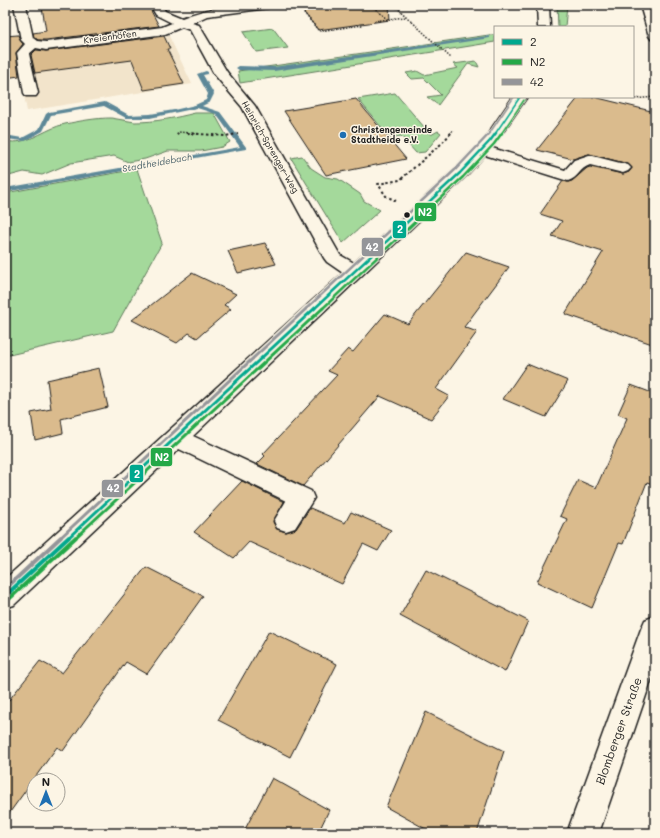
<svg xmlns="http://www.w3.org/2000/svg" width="660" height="838" font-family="Mali,sans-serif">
<rect width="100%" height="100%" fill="#fcf5e5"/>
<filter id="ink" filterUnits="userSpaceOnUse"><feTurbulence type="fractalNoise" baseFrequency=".025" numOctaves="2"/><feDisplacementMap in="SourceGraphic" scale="8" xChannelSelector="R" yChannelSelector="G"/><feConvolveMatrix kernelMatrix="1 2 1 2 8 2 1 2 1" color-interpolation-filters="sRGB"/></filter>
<g filter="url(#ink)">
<path fill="#f2e4cb" d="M169,36l23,48 -165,27 -3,-15 13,-2 -8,-39z"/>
<path fill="#a4d99b" stroke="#607a5c" d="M557,5h10l-2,22h-7z
M273,28l15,20 -32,4 -13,-20z
M489,35h6v7l-255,41 -2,-12z
M476,61l3,6 -11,-3 -30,41 -11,-8 14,-2 -17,-17 -12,1 -6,-6 11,-2 7,4 34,-7 -5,-4z
M395,93l36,42 7,-4 3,2 -16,19 -9,1 -15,-17 -11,2 -32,-39z
M195,113h19l16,29 -8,5 -21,4h-33l-23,8 -17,3 -14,-6 -43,7 -29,12 -18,-3 -19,5v-36c23,5 39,-12 60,-17 15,-3 31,-6 46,-6 8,1 16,3 24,4 21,0 40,-4 60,-9z
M302,156l9,12 14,9 13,2 22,15 4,7 16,9 -37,33 -52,-85z
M137,169l25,74 -49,88 -108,25v-163z"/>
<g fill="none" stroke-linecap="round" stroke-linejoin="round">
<path fill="#5d8898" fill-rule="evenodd" d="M488,36l2,1v1l-216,33 -35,-1 -3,-2 3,-2 35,1z
M206,71l2,1v2l-5,1 11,19 -4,8 -8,4 18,6 26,35v2l-241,43v-4l235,-41 -24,-33 -19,-6 -47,10h-24l-22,-12 -53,9 -8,16 -18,10 -20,-2v-4l17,3 17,-9 7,-15 3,-2 56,-10 24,13 21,-1 24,-4 21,-5 11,-5 2,-6 -11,-20z"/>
</g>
<path fill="#dabb8d" stroke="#1c1c1c" d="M58,5h90l11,21 -113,14h-8l-4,-3 -1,-4 13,-2 -4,-24z
M298,5h91l1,15 -72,10z
M18,35l2,5 3,4 -7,9 3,23 -14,2v-42z
M164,36l6,13h-3l17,35 -40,6 -12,-30 -97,13 -4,-18 5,-5 10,1z
M579,97h15l61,15v233l-90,-31 38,-62 -51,-16 10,-15 -22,-7 23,-33 5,1 4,-1 15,-13 3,-1 33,7 6,-2 3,-4 -4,-4 -39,-10 -16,5 -36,-9z
M356,99l50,60 -80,16 -42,-64z
M265,243l11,21 -38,9 -10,-22z
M466,252l43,15 -45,60 13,5 -41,57 13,7 -18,23 -51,-23 -77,90 -46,-22 8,-8 -2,-2 74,-79 -9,-4 20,-22 5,3 32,-38 23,10z
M192,273l44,21 -12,11 7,4 -34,29 -8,-5 -12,10 -45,-23z
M527,364l41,17 -22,36 -43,-18z
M99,368l9,39 -47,12 2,14 -28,7 -4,-27 20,-4 -4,-29z
M631,385l24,9v91l-8,-3 -24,62 -4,-1 -27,65 -55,-26 30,-63 -7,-3 18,-36 18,8 31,-70 -9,-4z
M242,481l42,21 -11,20 4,7 9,3 10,-3 14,-21 35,15 6,-11 40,18 -13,21 -15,-7 -21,40 -93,-42 -15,16 -40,-26z
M146,567l57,29 -56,78 -21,-12 -63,89 -6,-4 -52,72v-114l35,-44 22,12z
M426,570l102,51 -23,51 -105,-56z
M269,631l68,33 -47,93 -72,-37z
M426,712l78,39 -27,82h-44l-47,-26z
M272,778l57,32 -11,23h-75z"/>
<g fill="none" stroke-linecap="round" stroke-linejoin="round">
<defs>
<path id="minor" d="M14,5h12l7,33 4,3 9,1 116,-15 10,-4 -16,-8 -6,-10h12l3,6 17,7c32,-13 58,-13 92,-13l-6,3 -61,8 -15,7 7,2 28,47 28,34 85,149 14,8 100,-93 31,-32 28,-41h14l-35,51 73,22 9,-10 15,-5 39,10 3,3 -3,3 -5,2 -33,-8c-10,3 -12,13 -22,16l-83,-26 -19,21 -273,260 118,55 3,7 -19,30 -9,3 -9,-3 -3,-7 12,-20 -107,-52 -165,156 -9,3v-29l338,-306 -16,-11 -3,-4 -82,-151 -28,-33 -24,-44 -8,-3 -17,7 -119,16 -10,-2 -7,6 9,39 -2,3h-10l-2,-3 -7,-40 8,-9 -4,-4z
M537,5h12l1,22h-12z
M640,5h12l3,11v24l-4,-1 -2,-3z
M655,616v53l-56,164h-32l74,-204 4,-9z"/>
</defs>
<use href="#minor" stroke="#1c1c1c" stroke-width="3"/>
<path stroke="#1c1c1c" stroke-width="1.5" stroke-dasharray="1.5 1.5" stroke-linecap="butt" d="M383,6l3,2 9,-2 56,52
M384,7l-10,1 14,11
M300,8l19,23 44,-6
M294,9l24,-4
M374,21l31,-4
M626,97l8,2 21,-2
M177,134l2,-2 20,2
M450,134l3,-4"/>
<path stroke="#1c1c1c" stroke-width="2" stroke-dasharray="2.5 2.5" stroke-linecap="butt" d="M187,133l38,3 13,-2
M177,134l1,-1
M396,201l-10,-5 -8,-12 22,-4 41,-36 10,-11"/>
<use href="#minor" fill="#fcf5e5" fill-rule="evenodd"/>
<defs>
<path id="bus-1-far3" d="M495,134l25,-37"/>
<path id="bus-1-far2" d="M314,309l146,-136 30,-32 6,-8"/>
<path id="bus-1-far1" d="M68,538l247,-230"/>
<path id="bus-1" d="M5,596l64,-59"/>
<path id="bus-2-far3" d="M501,134l23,-34"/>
<path id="bus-2-far2" d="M322,309l141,-132 31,-33 8,-11"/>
<path id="bus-2-far1" d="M75,538l248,-230"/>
<path id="bus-2" d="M8,600l68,-63"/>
<path id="bus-3-far3" d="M489,134l25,-37"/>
<path id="bus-3-far2" d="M306,309l150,-140 34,-36"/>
<path id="bus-3-far1" d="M60,538l247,-230"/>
<path id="bus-3" d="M5,589l56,-52"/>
</defs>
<use href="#bus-1-far3" stroke="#fcf5e5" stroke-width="3"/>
<use href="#bus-1-far2" stroke="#fcf5e5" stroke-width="5"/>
<use href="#bus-1-far1" stroke="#fcf5e5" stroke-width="6"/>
<use href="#bus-1" stroke="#fcf5e5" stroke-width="7"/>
<use href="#bus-2-far3" stroke="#fcf5e5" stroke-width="3"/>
<use href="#bus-2-far2" stroke="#fcf5e5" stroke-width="5"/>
<use href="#bus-2-far1" stroke="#fcf5e5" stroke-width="6"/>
<use href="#bus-2" stroke="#fcf5e5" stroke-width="7"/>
<use href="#bus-3-far3" stroke="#fcf5e5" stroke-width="3"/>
<use href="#bus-3-far2" stroke="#fcf5e5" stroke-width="5"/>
<use href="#bus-3-far1" stroke="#fcf5e5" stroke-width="6"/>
<use href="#bus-3" stroke="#fcf5e5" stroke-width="7"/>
<use href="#bus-1-far3" stroke="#00a88e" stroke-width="1.5"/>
<use href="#bus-1-far2" stroke="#00a88e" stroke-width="2.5"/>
<use href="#bus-1-far1" stroke="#00a88e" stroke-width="3"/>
<use href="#bus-1" stroke="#00a88e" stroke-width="4"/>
<use href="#bus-2-far3" stroke="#24a847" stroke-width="1.5"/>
<use href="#bus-2-far2" stroke="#24a847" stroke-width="2.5"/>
<use href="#bus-2-far1" stroke="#24a847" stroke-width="3"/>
<use href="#bus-2" stroke="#24a847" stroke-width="4"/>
<use href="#bus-3-far3" stroke="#949599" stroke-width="1.5"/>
<use href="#bus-3-far2" stroke="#949599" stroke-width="2.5"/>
<use href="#bus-3-far1" stroke="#949599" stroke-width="3"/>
<use href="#bus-3" stroke="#949599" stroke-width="4"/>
</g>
</g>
<circle fill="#1f6fb2" stroke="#fcf5e5" stroke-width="1.5" cx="343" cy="135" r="4"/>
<circle fill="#1c1c1c" stroke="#fcf5e5" stroke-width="1.5" cx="407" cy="215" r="3.5"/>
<g text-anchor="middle" stroke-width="3" stroke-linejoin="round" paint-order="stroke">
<g font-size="9" fill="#1c1c1c" stroke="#fcf5e5">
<text transform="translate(110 37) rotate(-8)" y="3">Kreienhöfen</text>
<text transform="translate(270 147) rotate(60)" y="3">Heinrich-Sprenger-Weg</text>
</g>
<g font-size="9" font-weight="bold" fill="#1c1c1c" stroke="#fcf5e5" text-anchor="start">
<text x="351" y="133">Christengemeinde<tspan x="351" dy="10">Stadtheide e.V.</tspan></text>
</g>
<g font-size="9" font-style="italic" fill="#425b64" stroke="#fcf5e5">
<text transform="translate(157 163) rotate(-10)" y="3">Stadtheidebach</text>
</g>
<g font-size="12" fill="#1c1c1c" stroke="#fcf5e5">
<text transform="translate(619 731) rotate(-70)" y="4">Blomberger Straße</text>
</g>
</g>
<g stroke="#fcf5e5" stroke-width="1.5">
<rect x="414" y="202" width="23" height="20" rx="4" fill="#24a847"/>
<rect x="392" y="220" width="15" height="19" rx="4" fill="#00a88e"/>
<rect x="361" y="237" width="23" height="20" rx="4" fill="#949599"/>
<rect x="150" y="447" width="23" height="20" rx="4" fill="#24a847"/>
<rect x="129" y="464" width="15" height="19" rx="4" fill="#00a88e"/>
<rect x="101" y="479" width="23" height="19" rx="4" fill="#949599"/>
</g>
<g font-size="11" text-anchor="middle" font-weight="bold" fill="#fff">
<text x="425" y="216">N2</text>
<text x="400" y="233">2</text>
<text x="372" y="251">42</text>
<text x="162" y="461">N2</text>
<text x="137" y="478">2</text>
<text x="113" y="492">42</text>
</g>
<rect width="660" height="838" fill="none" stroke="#fcf5e5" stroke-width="20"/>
<rect x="10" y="10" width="640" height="818" fill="none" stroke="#1c1c1c" stroke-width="1.5" filter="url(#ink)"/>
<rect x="494" y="26" width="140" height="72" fill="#fcf5e5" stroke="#a29e95"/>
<rect x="502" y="39" width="20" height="6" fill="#00a88e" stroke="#a29e95"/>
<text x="530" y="46" font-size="12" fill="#1c1c1c">2</text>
<rect x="502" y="59" width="20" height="6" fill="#24a847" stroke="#a29e95"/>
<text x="530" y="66" font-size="12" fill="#1c1c1c">N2</text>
<rect x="502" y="79" width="20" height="6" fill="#949599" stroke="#a29e95"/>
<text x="530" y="86" font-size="12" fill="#1c1c1c">42</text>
<g transform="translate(46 792)"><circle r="19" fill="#fcf5e5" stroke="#a29e95"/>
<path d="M0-3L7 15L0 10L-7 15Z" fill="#1f6fb2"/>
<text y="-6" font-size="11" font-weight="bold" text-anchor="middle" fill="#1c1c1c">N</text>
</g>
</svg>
